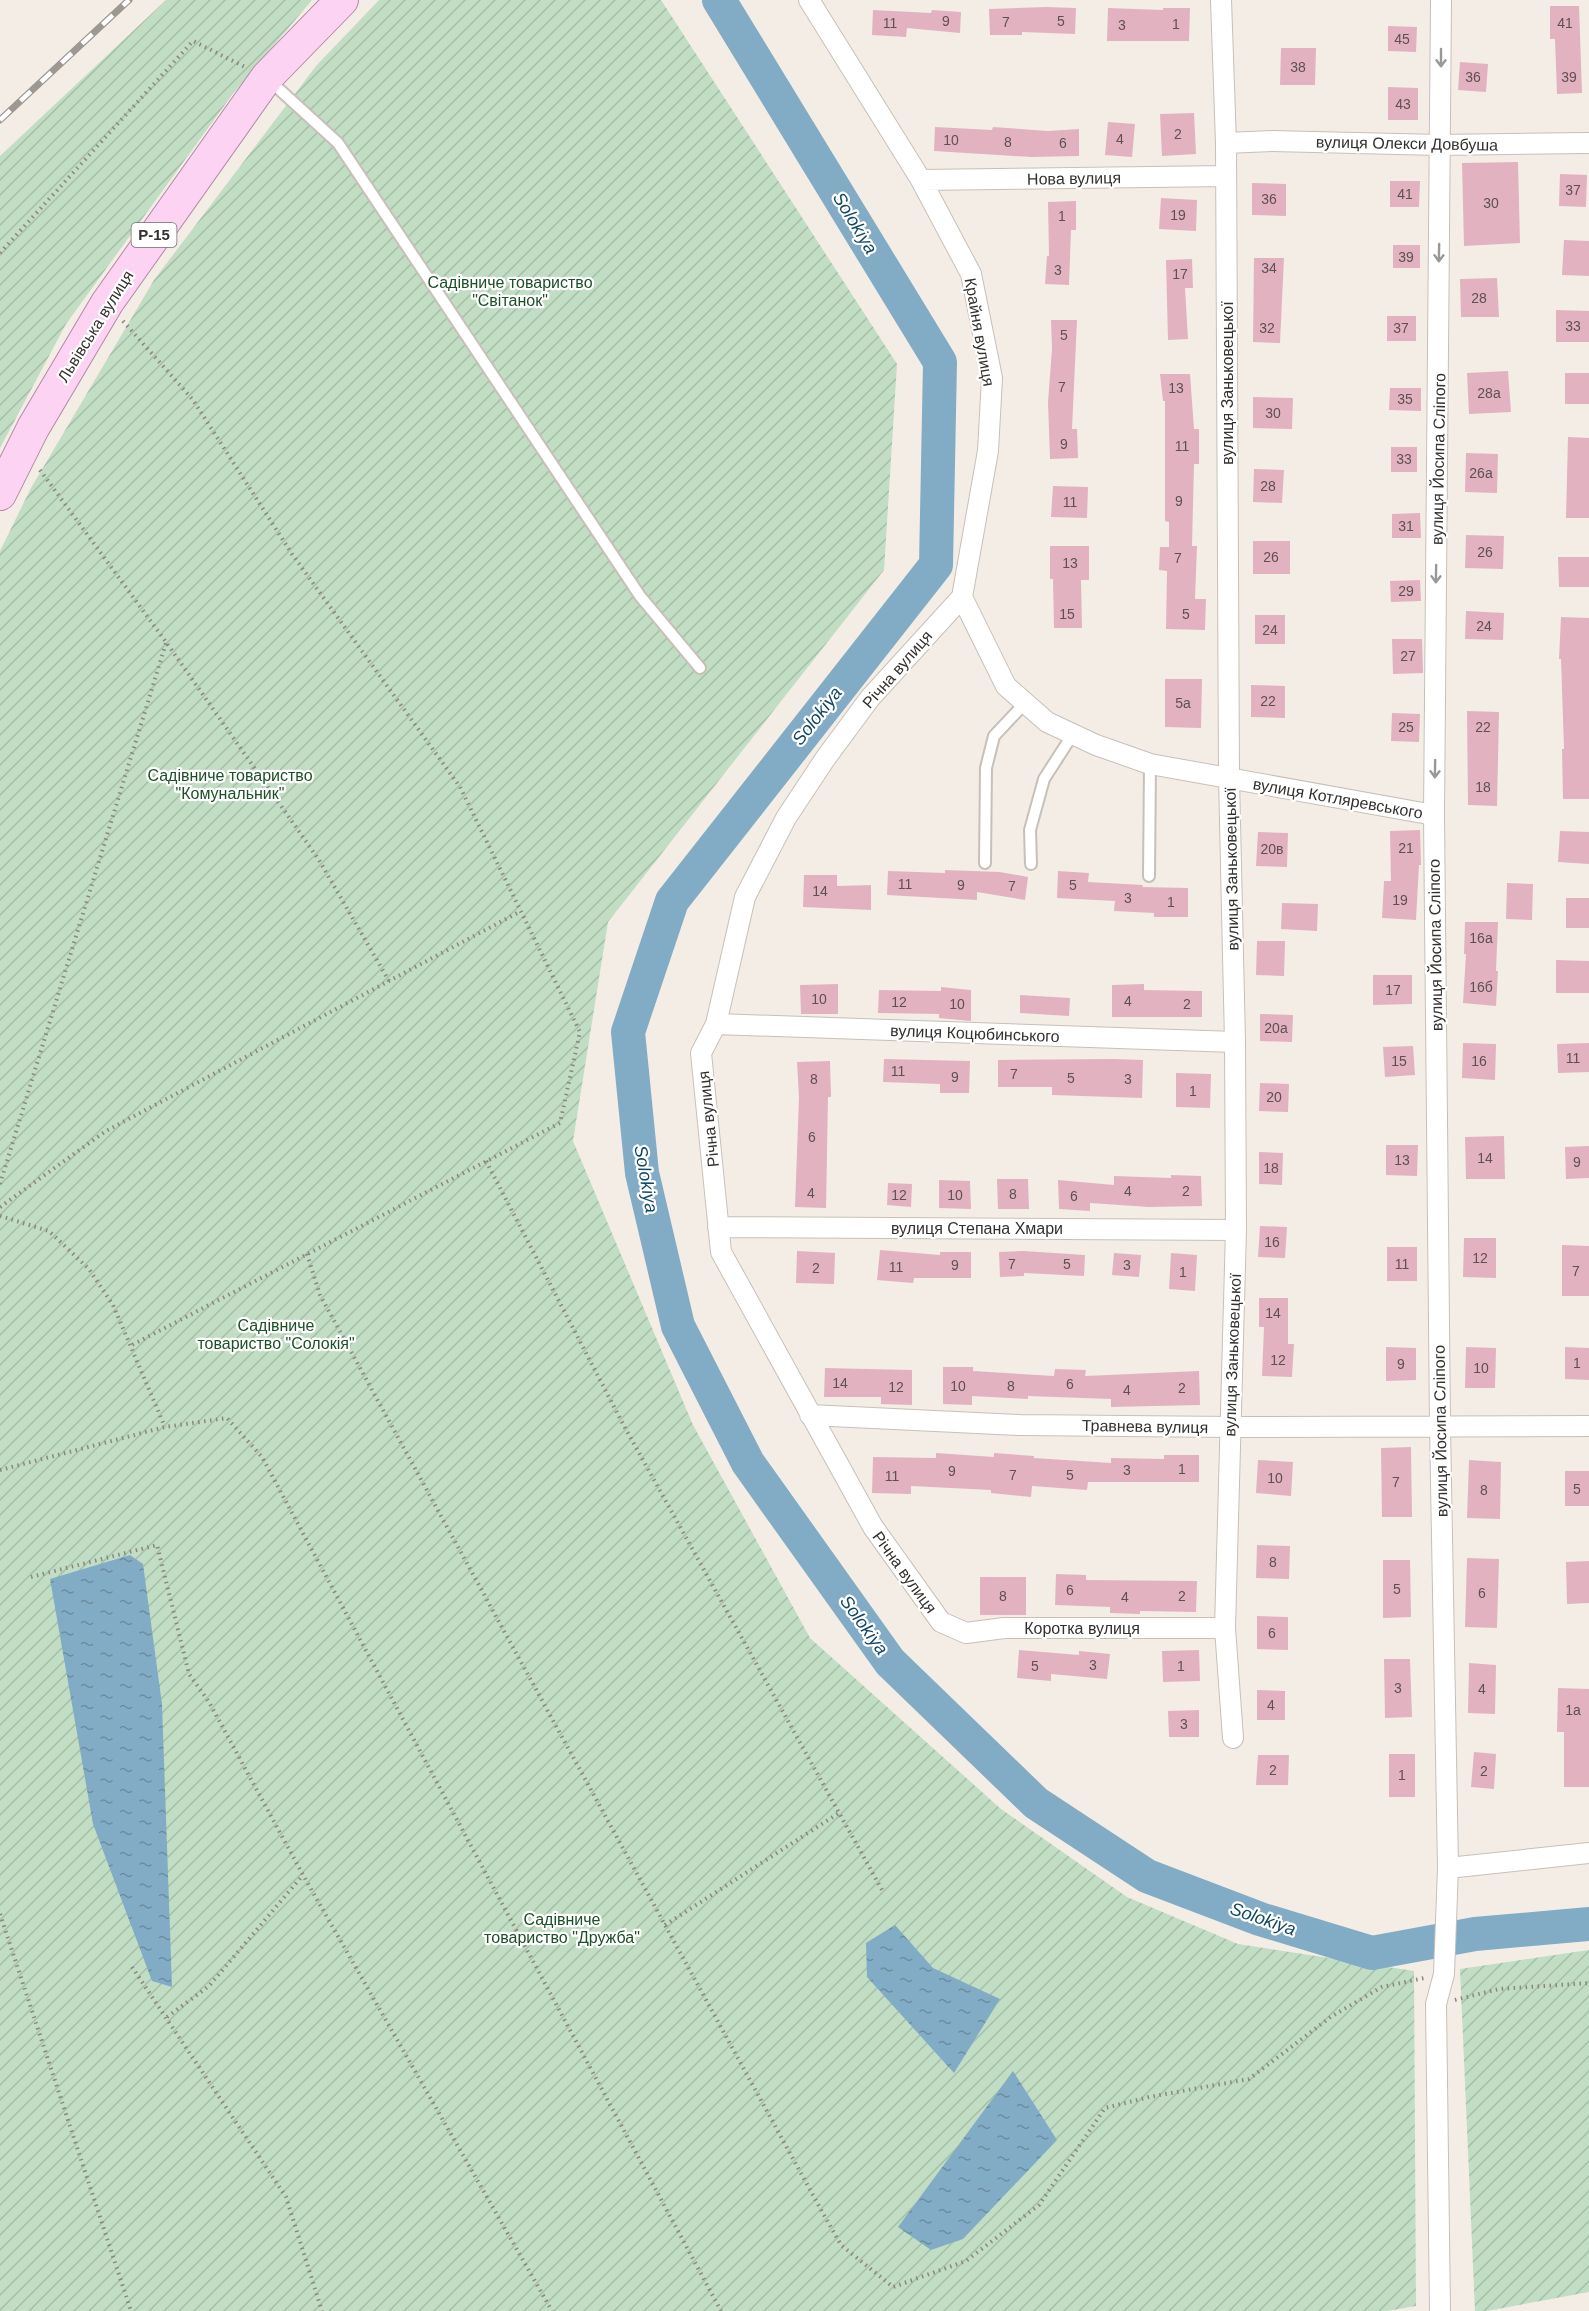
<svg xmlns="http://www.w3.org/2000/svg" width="1589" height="2311" font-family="Helvetica,sans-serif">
<defs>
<pattern id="garden-furrows" width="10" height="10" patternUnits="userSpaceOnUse" patternTransform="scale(1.5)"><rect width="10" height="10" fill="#c1ddc3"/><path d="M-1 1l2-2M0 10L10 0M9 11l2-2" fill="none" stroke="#a6bea8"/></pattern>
<pattern id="water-ripples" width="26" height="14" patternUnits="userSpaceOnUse" patternTransform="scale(1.5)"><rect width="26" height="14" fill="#82acc5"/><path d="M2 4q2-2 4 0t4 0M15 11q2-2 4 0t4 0" fill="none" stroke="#6b8ca0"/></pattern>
</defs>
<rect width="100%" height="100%" fill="#f4ede5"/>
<path fill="url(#garden-furrows)" d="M166,0h146l-80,95 -166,229 -66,124v-292z
M379,0h282l236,364 -13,206 -276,352 -35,219 120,284 117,213 191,171 126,88 111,47 176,27 2,335 -29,5h-1387v-1760l31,-63 123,-208 162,-214z
M1589,1950v342l-102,19h-12l-15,-342z"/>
<path fill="url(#water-ripples)" d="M130,1555l13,9 19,140 10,283 -20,-6 -59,-157 -43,-245z
M895,1925l38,43 67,31 -46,74 -87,-96 -1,-34z
M1013,2071l44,69 -94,99 -32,11 -33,-23z"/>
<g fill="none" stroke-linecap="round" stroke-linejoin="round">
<path stroke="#82acc5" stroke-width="34" d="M719,0l221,362 -4,203 -264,336 -44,131 14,141 36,153 70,137 142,199 146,141 111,73 113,43 112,34 103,-19 114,-10"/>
</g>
<path fill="#e2b2c1" d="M1550,6h29l3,87 -25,1 -2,-55h-5z
M1046,7l30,1 -1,26 -53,-2v3h-32l-1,-26z
M1108,8l55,2v-2h27l-1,33h-82z
M873,10l58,3 1,-3 29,2 -1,21 -53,-5 -1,9 -34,-2z
M1388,26l29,1 -1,25 -28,-1z
M1281,48h35l-1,37h-35z
M1460,62l28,2 -2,28 -28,-2z
M1388,87l30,1v32h-30z
M1194,113l2,41 -34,2 -2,-42z
M1108,122l27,2 -3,33 -27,-2z
M935,127l57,3 1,-3 55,4 31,-2v27l-48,1 -97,-6z
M1518,162l2,81 -56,3 -2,-83z
M1560,174l27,1 -1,32 -27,-1z
M1390,181h30l-1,26h-29z
M1252,183l34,1v32l-34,-1z
M1161,198l36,2 -1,31 -37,-2z
M1076,201v29h-5l-2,55 -24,-1 2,-28h2l-1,-54z
M1564,240l25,1v35l-27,-1z
M1393,245h27v23h-27z
M1254,258h30l-4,85 -27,-1z
M1192,259l1,29h-8l3,51 -20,1 -2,-80z
M1497,278l2,39h-38l-1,-38z
M1556,310l33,1v31h-33z
M1387,316h29v25h-29z
M1051,320h26l-5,109h5l1,29 -28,1 -2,-57 4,-53z
M1508,371l3,41 -42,2 -2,-41z
M1565,373h24v31h-24z
M1160,374h30l4,55h5v35h-5l-2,82h5l-2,53h11l-1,31 -39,-1 1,-58 -8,-1 1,-23h9v-25l-4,-1v-120h-2z
M1390,388h31v23l-32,-1z
M1253,397l40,1 -1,31 -39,-1z
M1568,437l21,1v80h-23z
M1391,447h26v25h-26z
M1466,453l32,1 -1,39 -32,-1z
M1254,469l30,1 -2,33 -29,-1z
M1053,486l35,1 -1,31 -36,-1z
M1420,513l1,25h-29v-24z
M1466,535l38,1 -1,33 -38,-1z
M1253,541h37v33h-37z
M1050,546h39v34h-8l1,48h-28l-1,-49h-3z
M1558,557h31v30h-30z
M1420,580l1,21 -30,1 -1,-21z
M1466,611l38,2 -1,27 -38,-1z
M1255,615h30v29h-30z
M1561,617l28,1v181h-26l-1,-50h2l-3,-90h-2z
M1392,639h30l1,34 -30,1z
M1165,679h37l-1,49 -36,-1z
M1251,685l34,1v32l-34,-1z
M1467,711l32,1 -2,94 -29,-1z
M1392,713l28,1 -1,28 -28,-1z
M1420,830l1,35h-2l-3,55 -34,-2 2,-37h7l-1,-50z
M1560,831l29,1v32l-31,-2z
M1258,832l30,1 -1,34 -31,-1z
M945,870l55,2 28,5 -3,23 -48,-8v8l-90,-5 1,-24 57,2z
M1058,871l31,2 -1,9 55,3 -1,2 46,1v29h-34v-4l-40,-2 1,-10 -58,-3z
M804,875h33v11l34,-1v25l-68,-3z
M1507,883l26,1 -1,36 -26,-1z
M1566,898h23v30h-23z
M1282,903l36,1 -1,27 -36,-2z
M1465,922h33l-2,49h2l-2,35 -33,-3 3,-49h-2z
M1257,941h28l-1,35 -28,-1z
M1556,960l33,1v32h-33z
M1373,975h39v29l-39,1z
M838,984v30h-37l-1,-29z
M1144,984v6l58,1v26h-90v-32z
M941,987l30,3v31l-32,-3v-4l-61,-1 1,-23 62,1z
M1020,995l50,3 -1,18 -49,-3z
M1260,1014l33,1 -1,27 -32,-1z
M1463,1043l33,1 -1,36 -33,-2z
M1589,1043v29l-31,1 -1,-29z
M1413,1046l2,29 -30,2 -2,-30z
M884,1059l86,2 -1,32h-29v-9l-57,-2z
M1114,1059l29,1 -1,38 -90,-3v-8h-54v-27z
M830,1061l1,36h-3l-2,111 -31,-1 4,-110 -2,-35z
M1176,1073l35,1 -1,34 -34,-1z
M1260,1083l29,1 -1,28 -29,-1z
M1504,1136l1,43h-39l-1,-42z
M1386,1145h32l-1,31 -31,-1z
M1589,1146v32l-23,1 -1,-32z
M1259,1152l24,1 -1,32 -23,-1z
M1171,1175l30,1 1,30 -53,1 -59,-4v8l-31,-2 -1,-29 56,5v-9l57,2z
M997,1179h31l1,30h-31z
M939,1180l31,1 1,28 -32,-1z
M888,1183l24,1 -1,23 -24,-2z
M1260,1226l27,1 -2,31 -27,-1z
M1464,1238h32v40l-33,-1z
M1562,1245l27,1v50h-27z
M1387,1247h30v34h-30z
M880,1250l60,5v-3h31v26h-57l-1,5 -36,-3z
M797,1251l38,2 -1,31 -38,-1z
M1023,1251l62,4 -1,21 -60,-3v3l-24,1 -1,-25z
M1114,1253l27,2 -2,22 -27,-2z
M1171,1253l26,2 -2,36 -26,-2z
M1259,1298h29v46h6l-2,33 -30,-1 2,-49h-5z
M1386,1347l30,1v32l-30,1z
M1466,1347l30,1 -1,40h-30z
M1565,1347l24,1v32l-24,-1z
M943,1367h30v4l81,5 1,-7 31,1 -1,6 114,-5 1,34 -89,2v-8l-83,-3v3l-56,-3v9l-29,-1z
M825,1368l87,2v35l-31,-1v-7h-57z
M1411,1447l1,70h-30l-1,-69z
M936,1453l58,4v-4l40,3v2l77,5v-5l53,1v-4h35v27h-111l-1,8 -55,-4 -1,11 -40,-4v-3l-80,-4v8l-39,-1 1,-36 63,1z
M1258,1460l35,2 -2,34 -35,-3z
M1469,1460l32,2 -1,57 -33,-1z
M1565,1471h24v35h-24z
M1257,1545l33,1 -1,33 -33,-1z
M1467,1558l32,1 -2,69 -32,-1z
M1383,1560h27l1,57 -28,1z
M1589,1561v42l-22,1 -1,-42z
M1056,1574l30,1v5l111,1 -1,31 -56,-1v3l-30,-1v-6l-55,-2z
M980,1577h46v38h-46z
M1257,1616l31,1v33l-31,-1z
M1019,1650l60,5v-4l31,3 -3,25 -56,-5v7l-34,-3z
M1199,1650l1,31 -37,1 -1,-31z
M1384,1659h26l2,58 -27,1z
M1469,1663l27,2 -1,49 -27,-1z
M1558,1688l31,1v98h-25v-55h-7z
M1257,1690l28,1v29h-28z
M1199,1710v27h-30l-1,-26z
M1474,1752l22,2 -2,35 -23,-2z
M1389,1754h26v43h-26z
M1258,1755h31l-1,30h-32z"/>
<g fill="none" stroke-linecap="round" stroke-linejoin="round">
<defs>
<path id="service" d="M269,80l69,63 302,453 60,72
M985,863l1,-95 8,-32 31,-33
M1031,864l-1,-34 14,-51 29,-45
M1149,876l1,-112"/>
<path id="minor" d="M809,0l112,180 50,94 21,104 -4,73 -26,146
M1221,0l5,143 3,635 6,264 1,188 -11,398 8,110
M1226,143l46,-2 168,4 149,-2
M921,180l305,-4
M962,597l-92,101 -45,61 -39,59 -41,79 -29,127 -15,29 20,199 152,275 68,95 25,11 38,-5h221
M962,597l44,89 41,36 49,23 54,19 284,51
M716,1024l519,18
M718,1227l518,3
M810,1415l209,10 211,2 359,-1
M1448,1868l141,-15
M1440,2311l-4,-307 8,-30 4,-106 -8,-442 -6,-611 7,-815"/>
<path id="primary" d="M0,494l33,-66 74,-125 160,-226 75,-77"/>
</defs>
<use href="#service" stroke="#c7c0b8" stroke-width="14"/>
<use href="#minor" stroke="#c7c0b8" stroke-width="22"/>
<use href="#primary" stroke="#b487a7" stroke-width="34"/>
<path stroke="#8b8681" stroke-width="4" stroke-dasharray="1.5 4.5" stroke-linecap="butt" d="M0,253l193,-212 52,26
M123,321l70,79 99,154 168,233 120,245 -20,91 -430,223
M40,470l126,172 153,218 70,121
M486,1161l138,265 258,464
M0,1184l166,-541
M0,1207l106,-76 415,-220
M0,1216l49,15 40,38 24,36 52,122
M307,1254l13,41 500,913 21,37 52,42 73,-26 73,-56 66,-97 44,-11 100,-18 83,-63 50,-29 42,-9
M0,1470l165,-43 62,-9 35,39 459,854
M31,1577l126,-32 32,129 20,28 94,173 249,436
M0,1914l131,397
M665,1925l174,-112
M132,1967l154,230 36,114
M1455,2000l44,-11 90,-6
M167,2017l42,-31 94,-111"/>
<use href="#service" stroke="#fff" stroke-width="10"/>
<use href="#minor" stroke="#fff" stroke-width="20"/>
<use href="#primary" stroke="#fcd3f2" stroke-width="32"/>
<defs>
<path id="rail" d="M0,120l129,-120"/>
</defs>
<use href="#rail" stroke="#9d9892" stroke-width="7"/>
<use href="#rail" stroke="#fff" stroke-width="4.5" stroke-dasharray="14" stroke-linecap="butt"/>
</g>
<defs><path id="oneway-shaft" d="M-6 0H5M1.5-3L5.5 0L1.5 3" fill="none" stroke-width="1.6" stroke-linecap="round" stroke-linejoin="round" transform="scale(1.5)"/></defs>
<g stroke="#999896">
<use href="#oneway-shaft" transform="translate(1441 58) rotate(90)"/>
<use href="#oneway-shaft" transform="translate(1439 253) rotate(91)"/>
<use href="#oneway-shaft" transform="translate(1436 574) rotate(91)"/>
<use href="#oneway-shaft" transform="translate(1435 769) rotate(91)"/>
</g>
<g text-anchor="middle" stroke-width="4.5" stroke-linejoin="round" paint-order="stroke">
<g font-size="14" fill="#5f5052">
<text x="946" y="26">9</text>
<text x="1061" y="26">5</text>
<text x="1006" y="27">7</text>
<text x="890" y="28">11</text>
<text x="1565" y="28">41</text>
<text x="1176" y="29">1</text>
<text x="1122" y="30">3</text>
<text x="1402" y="44">45</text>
<text x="1298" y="72">38</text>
<text x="1473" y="82">36</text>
<text x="1569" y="82">39</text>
<text x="1403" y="109">43</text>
<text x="1178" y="139">2</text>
<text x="1120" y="144">4</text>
<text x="951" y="145">10</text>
<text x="1008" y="147">8</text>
<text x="1063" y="148">6</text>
<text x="1573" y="195">37</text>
<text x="1405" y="199">41</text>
<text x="1269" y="204">36</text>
<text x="1491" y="208">30</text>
<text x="1178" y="220">19</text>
<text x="1062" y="221">1</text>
<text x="1406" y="262">39</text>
<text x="1269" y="273">34</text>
<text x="1058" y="275">3</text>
<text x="1180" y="279">17</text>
<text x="1479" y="303">28</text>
<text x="1573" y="331">33</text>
<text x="1267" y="333">32</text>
<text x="1401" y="333">37</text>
<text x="1064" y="340">5</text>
<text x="1062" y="392">7</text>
<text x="1176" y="393">13</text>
<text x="1489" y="398">28а</text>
<text x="1405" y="404">35</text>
<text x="1273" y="418">30</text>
<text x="1064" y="449">9</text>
<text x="1182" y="451">11</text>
<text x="1404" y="464">33</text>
<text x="1481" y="478">26а</text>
<text x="1268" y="491">28</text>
<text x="1179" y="506">9</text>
<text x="1070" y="507">11</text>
<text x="1406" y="531">31</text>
<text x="1485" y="557">26</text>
<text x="1271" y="562">26</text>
<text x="1178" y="563">7</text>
<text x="1070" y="568">13</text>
<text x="1406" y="596">29</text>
<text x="1067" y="619">15</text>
<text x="1186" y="619">5</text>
<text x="1484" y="631">24</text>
<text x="1270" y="635">24</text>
<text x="1408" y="661">27</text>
<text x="1268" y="706">22</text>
<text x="1183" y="708">5а</text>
<text x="1406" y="732">25</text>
<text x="1483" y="732">22</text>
<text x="1483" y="792">18</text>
<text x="1406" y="853">21</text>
<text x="1272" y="854">20в</text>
<text x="905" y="889">11</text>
<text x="961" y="890">9</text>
<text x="1073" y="890">5</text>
<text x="1012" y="891">7</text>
<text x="820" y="896">14</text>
<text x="1128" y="903">3</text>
<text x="1400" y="905">19</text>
<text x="1171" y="907">1</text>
<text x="1481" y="943">16а</text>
<text x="1481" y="992">16б</text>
<text x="1393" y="995">17</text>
<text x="819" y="1004">10</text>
<text x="1128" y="1006">4</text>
<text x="899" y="1007">12</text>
<text x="957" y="1009">10</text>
<text x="1187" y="1009">2</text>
<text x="1276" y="1033">20а</text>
<text x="1573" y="1063">11</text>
<text x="1399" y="1066">15</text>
<text x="1479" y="1066">16</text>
<text x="898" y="1076">11</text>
<text x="1014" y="1079">7</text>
<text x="955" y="1082">9</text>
<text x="1071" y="1083">5</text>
<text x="814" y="1084">8</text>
<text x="1128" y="1084">3</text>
<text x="1193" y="1096">1</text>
<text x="1274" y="1102">20</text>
<text x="812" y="1142">6</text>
<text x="1485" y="1163">14</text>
<text x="1402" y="1165">13</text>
<text x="1577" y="1167">9</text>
<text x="1271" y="1173">18</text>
<text x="1128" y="1196">4</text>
<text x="1186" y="1196">2</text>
<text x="811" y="1198">4</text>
<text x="1013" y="1199">8</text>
<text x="899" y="1200">12</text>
<text x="955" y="1200">10</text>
<text x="1074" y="1201">6</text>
<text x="1272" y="1247">16</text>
<text x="1480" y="1263">12</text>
<text x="1012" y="1269">7</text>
<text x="1067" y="1269">5</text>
<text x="1402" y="1269">11</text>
<text x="955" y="1270">9</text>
<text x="1127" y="1270">3</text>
<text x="896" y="1272">11</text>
<text x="816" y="1273">2</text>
<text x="1576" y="1276">7</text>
<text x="1183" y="1277">1</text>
<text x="1273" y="1318">14</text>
<text x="1278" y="1365">12</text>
<text x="1577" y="1368">1</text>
<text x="1401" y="1369">9</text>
<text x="1481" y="1373">10</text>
<text x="840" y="1388">14</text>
<text x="1070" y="1389">6</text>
<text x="958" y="1391">10</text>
<text x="1011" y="1391">8</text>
<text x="896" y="1392">12</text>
<text x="1182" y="1393">2</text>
<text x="1127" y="1395">4</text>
<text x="1182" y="1474">1</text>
<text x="1127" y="1475">3</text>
<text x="952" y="1476">9</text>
<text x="1013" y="1480">7</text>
<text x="1070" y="1480">5</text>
<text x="892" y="1481">11</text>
<text x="1275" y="1483">10</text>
<text x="1396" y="1487">7</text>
<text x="1577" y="1494">5</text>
<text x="1484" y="1495">8</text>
<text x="1273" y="1567">8</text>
<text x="1397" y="1594">5</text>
<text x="1070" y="1595">6</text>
<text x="1482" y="1598">6</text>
<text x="1003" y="1601">8</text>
<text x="1182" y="1601">2</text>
<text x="1125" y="1602">4</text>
<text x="1272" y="1638">6</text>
<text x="1093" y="1670">3</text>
<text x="1035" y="1671">5</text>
<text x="1181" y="1671">1</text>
<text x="1398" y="1693">3</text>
<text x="1482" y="1694">4</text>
<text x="1271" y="1710">4</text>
<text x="1573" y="1715">1а</text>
<text x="1184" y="1729">3</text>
<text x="1273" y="1775">2</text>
<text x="1484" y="1776">2</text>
<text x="1402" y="1780">1</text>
</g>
<rect fill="#fff" stroke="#706e6c" stroke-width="1.5" x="131.5" y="223" width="45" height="24" rx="4.5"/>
<g font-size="15" font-weight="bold" fill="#33302d">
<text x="154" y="240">Р-15</text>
</g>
<g font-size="16" fill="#33302d" stroke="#fff">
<text transform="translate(1407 143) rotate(1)" y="6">вулиця Олекси Довбуша</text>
<text transform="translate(1074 178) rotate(-1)" y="6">Нова вулиця</text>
<text transform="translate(95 326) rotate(-58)" y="6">Львівська вулиця</text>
<text transform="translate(980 332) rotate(80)" y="6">Крайня вулиця</text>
<text transform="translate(1227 383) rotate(-90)" y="6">вулиця Заньковецької</text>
<text transform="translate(1438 459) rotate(-89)" y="6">вулиця Йосипа Сліпого</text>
<text transform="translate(897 669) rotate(-49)" y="6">Річна вулиця</text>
<text transform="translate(1338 798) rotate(10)" y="6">вулиця Котляревського</text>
<text transform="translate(1231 869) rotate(-91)" y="6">вулиця Заньковецької</text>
<text transform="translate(1435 945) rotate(-91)" y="6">вулиця Йосипа Сліпого</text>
<text transform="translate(975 1033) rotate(2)" y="6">вулиця Коцюбинського</text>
<text transform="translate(708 1119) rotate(-96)" y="6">Річна вулиця</text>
<text x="977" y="1234">вулиця Степана Хмари</text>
<text transform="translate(1232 1355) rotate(-88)" y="6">вулиця Заньковецької</text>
<text transform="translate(1145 1426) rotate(1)" y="6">Травнева вулиця</text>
<text transform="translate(1440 1431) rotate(-91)" y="6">вулиця Йосипа Сліпого</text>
<text transform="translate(905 1572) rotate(54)" y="6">Річна вулиця</text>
<text x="1082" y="1634">Коротка вулиця</text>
</g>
<g font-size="16" fill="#1c5026" stroke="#fff">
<text x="510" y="288">Садівниче товариство<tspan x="510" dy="18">"Світанок"</tspan></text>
<text x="230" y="781">Садівниче товариство<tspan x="230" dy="18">"Комунальник"</tspan></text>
<text x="276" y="1331">Садівниче<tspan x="276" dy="18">товариство "Солокія"</tspan></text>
<text x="562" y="1925">Садівниче<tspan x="562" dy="18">товариство "Дружба"</tspan></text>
</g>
<g font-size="18" font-style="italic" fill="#114862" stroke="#fff">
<text transform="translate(855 223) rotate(59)" y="6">Solokiya</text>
<text transform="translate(817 716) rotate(-52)" y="6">Solokiya</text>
<text transform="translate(646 1179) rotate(80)" y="6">Solokiya</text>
<text transform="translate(864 1625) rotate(54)" y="6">Solokiya</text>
<text transform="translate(1263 1919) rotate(19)" y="6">Solokiya</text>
</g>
</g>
</svg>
